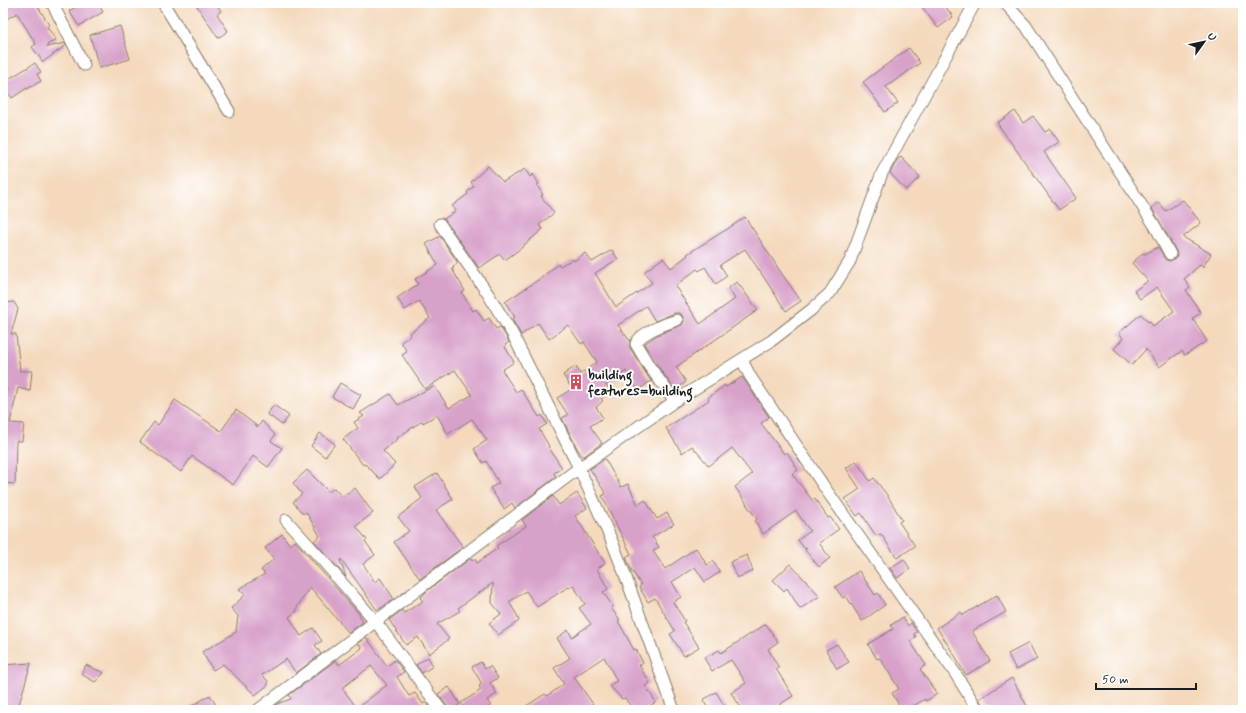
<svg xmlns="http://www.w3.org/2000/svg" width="1246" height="713" font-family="Mynerve,sans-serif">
<rect width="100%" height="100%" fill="#fff"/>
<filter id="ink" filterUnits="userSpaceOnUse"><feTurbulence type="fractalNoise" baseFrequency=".025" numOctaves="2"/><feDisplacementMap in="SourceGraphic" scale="8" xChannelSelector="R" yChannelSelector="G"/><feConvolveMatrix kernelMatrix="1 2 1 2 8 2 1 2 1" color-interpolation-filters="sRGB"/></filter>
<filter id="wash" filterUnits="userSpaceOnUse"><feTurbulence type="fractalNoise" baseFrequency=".012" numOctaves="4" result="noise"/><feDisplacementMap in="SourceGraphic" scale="16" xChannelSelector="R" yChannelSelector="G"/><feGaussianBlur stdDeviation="0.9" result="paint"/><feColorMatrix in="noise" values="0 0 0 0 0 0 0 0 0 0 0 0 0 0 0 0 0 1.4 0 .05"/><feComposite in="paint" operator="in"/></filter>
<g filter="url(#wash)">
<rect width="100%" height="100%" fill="#f4d9bc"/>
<g id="blocks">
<path fill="#d8a1ca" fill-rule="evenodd" d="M11,3h25l13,22 -2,2 9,13 -9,5 1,2 17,-4 1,2 -23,17 -11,-15 4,-3 -19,-31 -14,8v-14z
M83,3h15l5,9 -24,14 -10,-15z
M195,3h21l5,8 -4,3 11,17 -10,7z
M919,3h24l10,14 -15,11z
M120,26l10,33 -31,9 -9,-33z
M909,48l11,15 -34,24 12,16 -13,9 -22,-30z
M35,63l6,9 -4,2 4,7 -14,8v-1l-15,10 -8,-11 6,-3 -3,-4z
M1015,111l8,12 10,-7 12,16 5,-3 9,13 -15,10 32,46 -17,12 -62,-87z
M901,157l19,20 -14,13 -16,-17 7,-13z
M488,166l15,16 22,-13 5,8 3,-3 6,10 -2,1 6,10 -2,1 13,17 -15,12 4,4 -19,16v1l-19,14 -5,-6 -21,14 -35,-49 12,-8 -4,-5 16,-12 -1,-2 7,-6 -3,-4z
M1183,200l18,23 -18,14 28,17 -8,13 -3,-2 -16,14 6,8 -4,3 15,23 -9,5 15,23 -22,14 -3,-4 -23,16 -13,-18 -14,16 -18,-16 9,-11 -4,-5 22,-19 7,8 1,-1 4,5 21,-15 -17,-24 -17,12 -6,-8 14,-10 -16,-18 11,-10 2,1 13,-7 8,13 4,1 6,-3 1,-3 -1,-4 -24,-43 7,-6 7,9z
M745,217l37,57 19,27 -15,10 -41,-62 -25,16 7,11 -11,8 -11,-17 -6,4 -2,-2 -22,17 25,38 35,-25 -7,-11 9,-6 21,28 -82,57 10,15 -11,8 -20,-28 -11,-18 13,-9 25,-10 2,-4 -2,-6 -3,-2h-4l-20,8 -9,-15 -28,19 12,16v7l21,33 -13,9 -12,-19 -20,14 5,7 -10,7 2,2 -7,6 7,11 -13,8 12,17 -19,14 -6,-9 -15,-30 6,-3 -11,-17 15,-9 -9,-14 13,-9 4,8 17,-12 -13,-20 -3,2 -13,-19 -19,14 -11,-16 -17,12 -9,-16 3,-2 -10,-15 36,-24 17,-14 2,2 13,-7 1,2 11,-8 7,9 20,-12 6,9 -23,14 21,34 36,-24 -8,-11 19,-14 8,10 17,-13 -1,-1 42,-26z
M440,236l18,27 -5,4 1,1 -2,1 13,22 -3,2 11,18 3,-2 8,12 5,-3 7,11 4,-2 6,9 3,6 -4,3 1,1 -1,1 9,15 -12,8 14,22 5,-3 18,28 3,-2 5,9 -8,5 10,17h-1l14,22 -8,5 2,4 -41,31 -3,-5 -8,6 -14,-21 9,-5 -13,-22 -3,2 -9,-14 13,-9 -15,-21 -24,15 -11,-19 -14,8 -1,-2 -25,17 1,1 -15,12 12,13 -15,15 -15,-15 -2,1 -20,-26 15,-11 -4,-6 10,-6 -4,-3 30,-19 8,11 36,-19 15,22 23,-13 -17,-25 -30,19 -23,-34 5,-3 -6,-10 10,-7 -1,-2 20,-15 -11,-17 -14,9 -8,-12 21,-14 -3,-5 23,-14 -12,-21z
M14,302l4,7 -7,25h5l4,37h12l-2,20 -12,-3 -8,35 14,1 -2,17h-6l-1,43 -12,-1v-79l4,-15h-4v-86z
M742,377l27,40 -8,6 23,31 3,-2 11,18 -6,4 21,27 2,-2 13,19 2,-1 9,12 -20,14 11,15 -11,9 -14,-17 2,-2 -2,1 -7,-9 12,-9 -14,-20 -33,23 -8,-13 2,-2 -11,-15h1l-12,-17 17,-13 -20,-26 -23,18 -17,-20 -10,7 -16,-25 43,-28 -1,-2 17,-13 1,2z
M340,383l21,12 -8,14 -21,-12z
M175,400l46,31 15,-21 22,17 4,-6 13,14 -4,6 11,7 -14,19 -15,-11 -20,29 -41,-29 -11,16 -41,-30 14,-20 4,3z
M274,405l15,11 -7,9 -15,-11z
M320,433l15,11 -10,13 -14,-11z
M605,459l16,28 7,-3 10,21 7,-5 12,19 10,-6 7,11 -22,13 7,10 -6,4 12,18 31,-21 11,17 6,-4 7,11 -15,10 -10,-15 -23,15 9,15 -8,5 12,19 -2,1 16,25 -15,9 -14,-22 5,-3 -20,-33 -7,4 -9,-15 2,-2 -10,-16 -5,-12 5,-3 -29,-58 4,-2 -16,-25z
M856,461l14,20 4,-3 13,17 15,25 -3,2 16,24 -18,12 -16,-24 -5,2 -15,-23 -4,3 -12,-17 15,-10 -14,-21z
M307,470l22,22 5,-4 8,9 13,-9 18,25 -17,13 11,14 -2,1 10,14 -12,9 12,18 5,-4 14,21 -13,9 -4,2 -36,-51 -1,1 6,17 -32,-36 6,-5 -14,-24 -3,2 -10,-12 9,-8 -9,-11z
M437,473l16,26 -17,11 27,37 -43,32 -26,-37 15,-11 -11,-14 24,-19 -7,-11z
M577,493l10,15 -12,8 30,47 -8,6 11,20 -5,3 10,15 -2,1 9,12 -2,1 16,29 2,-1 7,14 -4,2 11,18 -5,3 11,16 -12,8h-11l-8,-12 -3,1 -13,-14 8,-4 -13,-24 -30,20 19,27 -9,6h-64l25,-16 2,2 17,-12 -10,-16 16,-10 -13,-20 11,-8 4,7 19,-13 -12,-16 6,-4 -12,-19 -4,3 -1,-1 -31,20 -11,-16 -17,11 8,13 2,6 -21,14 -9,-12 12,-9 -9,-11 1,-20 -35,25 2,3 -23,13 12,15 -20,15 -11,-17 -12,8 -17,-25 13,-10 2,3 19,-12 -3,-3 8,-8 43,-32 1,3 3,-2 2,4 21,-15 -2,-2 30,-20 -4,-6 31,-24 6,9z
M282,534l8,11 5,-4 64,73 4,8 -14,11 -39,-46 -14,22 1,2 -8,6 12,19 12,-8 9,13 -7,4 6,9 -25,19 -10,-14 -24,16 6,6v4l-13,10 -32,-31 -10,6 -11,-18 34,-20 2,-16 -7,-8 14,-13 -6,-6 26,-15 -4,-4 13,-11 -9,-11z
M747,555l6,16 -16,7 -7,-16z
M904,559l6,10 -13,9 -7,-10z
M790,564l30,32 -20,13 -13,-21 -3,3 -11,-11z
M859,571l16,24 3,-2 7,12 -23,16 -16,-25 -3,2 -8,-11z
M997,595l9,17 -34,19 18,30 -24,14 -9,-15v-1l-20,-31 24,-16 2,3z
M903,617l5,9 3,-3 6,9 -3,2 2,3 -6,4 16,24 -6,4 17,25 -11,7 -1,-2 -19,11h-4l-10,-17 7,-4 -19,-31 -3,1 -9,-15 25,-15 -2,-4z
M766,624l12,18 -10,7 11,19 -3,1 17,27 -14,9 2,5h-38l-12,-17 15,-10 -15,-23 -19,11 -8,-13 15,-8 2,3z
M366,637l21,29 8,-6 9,12 -7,5 12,19 6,-3 8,11 3,-2 6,8h-162l9,-7 12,-4 -2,-4 47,-35 3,5 23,-17 -4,-5zM371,666l16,19 -30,23 -15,-20z
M1029,643l8,16 -21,11 -8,-16z
M837,644l12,18 -12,7 -11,-19z
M428,657l5,9 -11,7 -6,-8z
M481,662l4,7 5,-3 8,12 -8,5 7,11 -10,6 4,6 -7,4h-18l-5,-7 20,-13 -2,-4 3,-2 -10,-17z
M31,663l-13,45 -15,-1v-42z
M86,665l18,8 -9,9 -14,-8z
M1012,678l17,32h-44l-6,-11z
M449,687l11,17 -10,6h-2l-1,-4 -9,-12z
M716,692l11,18h-18l-6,-10z
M210,695l9,15h-34z"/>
</g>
</g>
<g filter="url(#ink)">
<use href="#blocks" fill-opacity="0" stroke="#887a6c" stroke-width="1"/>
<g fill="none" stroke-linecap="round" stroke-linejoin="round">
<defs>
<path id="minor" d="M52,3l32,62
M163,3l66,108
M1005,3l21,23 129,200 15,28
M440,224l48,70 24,39 67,135 32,71 13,33 50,138
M742,360l8,16 77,115 128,182 23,37
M675,401l-26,-35 -13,-22c3,-11 31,-21 41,-24
M286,520l38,42 52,60 65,88
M258,710l321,-242 96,-67 96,-60 40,-31 19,-17 20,-32 32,-88 93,-170"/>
</defs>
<use href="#minor" stroke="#887a6c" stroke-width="13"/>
<use href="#minor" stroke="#fff" stroke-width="11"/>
</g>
</g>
<defs>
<symbol id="building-bare" viewBox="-9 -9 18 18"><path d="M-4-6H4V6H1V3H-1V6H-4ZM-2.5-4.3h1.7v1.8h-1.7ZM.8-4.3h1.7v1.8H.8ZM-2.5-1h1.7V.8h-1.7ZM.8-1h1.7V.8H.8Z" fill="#d1495b" stroke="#fff" stroke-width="2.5" paint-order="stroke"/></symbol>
</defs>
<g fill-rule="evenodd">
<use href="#building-bare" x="565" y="371" width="22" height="22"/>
</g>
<g text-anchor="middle" stroke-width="4" stroke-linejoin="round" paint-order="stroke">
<g font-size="14" font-weight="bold" fill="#1c1c1c" stroke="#fff" text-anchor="start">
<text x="588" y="379">building<tspan x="588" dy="16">features=building</tspan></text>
</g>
</g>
<rect width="1246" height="713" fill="none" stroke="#fff" stroke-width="16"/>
<g transform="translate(1204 42) rotate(57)" stroke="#ffffff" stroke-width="3" paint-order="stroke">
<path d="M0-3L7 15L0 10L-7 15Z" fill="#1c1c1c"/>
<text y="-6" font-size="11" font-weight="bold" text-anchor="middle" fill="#1c1c1c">U</text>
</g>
<path d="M1096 683v6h100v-6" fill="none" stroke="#1c1c1c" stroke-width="2"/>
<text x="1102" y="683" font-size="12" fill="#1c1c1c" stroke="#ffffff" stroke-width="3" paint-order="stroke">50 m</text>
</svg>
